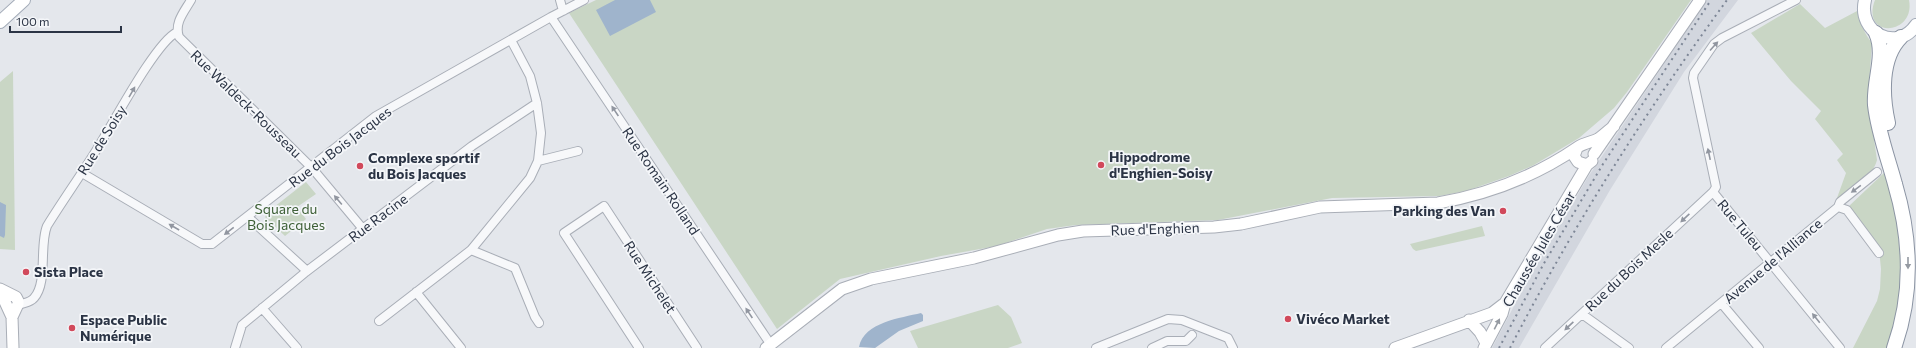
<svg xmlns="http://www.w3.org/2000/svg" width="1916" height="348" font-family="Commissioner,sans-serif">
<rect width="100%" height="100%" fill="#e4e7ec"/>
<path fill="#d2d6de" d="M1707,0h31l-54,72 -74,118 -91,158h-27l35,-67 61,-104z"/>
<path fill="#c9d6c5" d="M596,0h1095l-64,92 -13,16 -35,30 -45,27 -25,11 -43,15 -27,5 -107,2 -114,22 -142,5 -29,4 -50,17 -56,10 -101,23 -63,50 -208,-316z
M1875,0h34c7,36 -49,39 -34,0z
M1800,4l25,24 34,-18c1,14 5,23 13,33l-4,55 9,62c-4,17 -25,28 -38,39l-2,-1 9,-25 -9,-13 6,-6 -28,-35 6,-8 -30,-30 -40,-48z
M13,71l2,179 -15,-1v-167z
M1886,171c14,59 24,118 1,177h-34l24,-47 3,-12 1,-20 -2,-20 -31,-42z
M306,182l10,12 -19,13 9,12 -21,17 -16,-15 -3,2 -1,-9z
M1482,226l3,10 -69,15 -3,-2 -3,-5z
M998,305l13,12 11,26 -14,5h-90l-8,-17z"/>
<path fill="#9fb4cc" d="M615,0h35l6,12 -46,24 -14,-26z
M0,202l6,3 -1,30 -1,3 -4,-2z
M921,313l2,2v6l-24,10 -24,17 -16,-1c5,-25 42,-29 62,-34z"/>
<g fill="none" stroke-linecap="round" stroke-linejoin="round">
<defs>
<path id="street" d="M191,0c-7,12 -17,23 -12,37l133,131 51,61
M560,0l3,11
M551,17l220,328
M538,161l40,-10
M82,173l120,71h10l164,-128 175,-99 33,-17
M1713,192l127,156
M1838,207l9,3 32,43
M248,217l59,54
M471,250l44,18 20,49 4,6
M416,292l45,56
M1722,304l37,44
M17,306c5,-4 12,-2 17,-8 14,-15 5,-53 13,-72 16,-26 34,-51 50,-77 16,-25 58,-106 80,-117
M262,308l35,40
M1582,314l47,34
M379,321l92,-71 59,-72 8,-17 3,-28 -4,-30 -7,-27 -19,-36
M235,348l7,-23 65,-54 165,-125 65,-43
M639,348l-75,-115 40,-27 93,142
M1096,348l72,-29 14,1 46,18 5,10
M1152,348l15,-7h19l6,-6
M1545,348l168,-156 3,-5 -23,-109 1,-5 20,-29 8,-6 74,-38
M1666,348l172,-141 2,-5 37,-30"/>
<path id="secondary" d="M1577,148l-3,8 4,6 9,3 5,-4
M1594,154l106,-154
M0,289l16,8 2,4v3l-6,13 1,31
M0,291l12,26
M1469,320l11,12 6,11
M766,348l76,-59 29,-10 103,-21 84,-23 25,-4 131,-4 27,-3 79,-17 118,-4c51,-9 98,-27 140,-56 6,-4 14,-5 20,-8 6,-4 11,-9 16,-13
M1395,348l97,-35 13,-10
M1484,348l18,-34 3,-11 82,-138"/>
<path id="primary" d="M1865,0c-8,33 32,53 51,25
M0,22l24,-22"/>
<path id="highway" d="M1876,33c10,22 -3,48 -1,72 3,27 13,53 20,79 16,54 18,111 -1,164
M1888,123c-6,-27 -8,-65 13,-86"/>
</defs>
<use href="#street" stroke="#a9aeb7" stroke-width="10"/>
<use href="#secondary" stroke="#a9aeb7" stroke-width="13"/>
<use href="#primary" stroke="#a3abb8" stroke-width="14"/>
<use href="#highway" stroke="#8b94a3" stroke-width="16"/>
<use href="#street" stroke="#f7f8fa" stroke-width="8"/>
<use href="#secondary" stroke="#fff" stroke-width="11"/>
<use href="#primary" stroke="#fff" stroke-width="12"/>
<use href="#highway" stroke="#fff" stroke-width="14"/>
<path stroke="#7d8696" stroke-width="2" stroke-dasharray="2 4" stroke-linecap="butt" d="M1499,348l44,-83 60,-101 108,-164
M1510,348c63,-122 136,-237 217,-348"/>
</g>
<defs><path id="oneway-solid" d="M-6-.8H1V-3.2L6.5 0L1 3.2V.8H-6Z"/></defs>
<g fill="#9196a0">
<use href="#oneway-solid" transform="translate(1714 46) rotate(-48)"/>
<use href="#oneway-solid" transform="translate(132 92) rotate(-60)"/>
<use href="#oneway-solid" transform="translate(615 111) rotate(-124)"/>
<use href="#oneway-solid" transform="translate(1709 154) rotate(-102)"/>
<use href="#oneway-solid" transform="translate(1856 189) rotate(144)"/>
<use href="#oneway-solid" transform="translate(338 200) rotate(-130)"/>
<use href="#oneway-solid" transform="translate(1685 218) rotate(137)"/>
<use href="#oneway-solid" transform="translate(174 227) rotate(-150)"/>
<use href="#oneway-solid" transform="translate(229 231) rotate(142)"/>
<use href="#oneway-solid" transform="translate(749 313) rotate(-124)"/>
<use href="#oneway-solid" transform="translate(1816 318) rotate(-129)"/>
<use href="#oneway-solid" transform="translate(1569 326) rotate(137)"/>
</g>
<g fill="#959aa2">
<use href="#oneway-solid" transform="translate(1908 263) rotate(90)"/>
<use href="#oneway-solid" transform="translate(1497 324) rotate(-63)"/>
</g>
<g fill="#d1495b" stroke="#f4f6f9" stroke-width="1.5">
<circle cx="1101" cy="165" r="4"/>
<circle cx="360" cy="166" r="4"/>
<circle cx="1503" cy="211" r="4"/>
<circle cx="26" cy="272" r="4"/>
<circle cx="1288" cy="319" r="4"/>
<circle cx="72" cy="328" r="4"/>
</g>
<g text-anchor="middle" stroke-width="3.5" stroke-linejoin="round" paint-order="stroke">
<g font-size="14" fill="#2b3445" stroke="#f4f6f9">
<text transform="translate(246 104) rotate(44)" y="5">Rue Waldeck-Rousseau</text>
<text transform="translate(102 140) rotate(-58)" y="5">Rue de Soisy</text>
<text transform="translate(340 147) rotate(-37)" y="5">Rue du Bois Jacques</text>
<text transform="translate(661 181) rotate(56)" y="5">Rue Romain Rolland</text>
<text transform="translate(378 218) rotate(-37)" y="5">Rue Racine</text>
<text transform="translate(1740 225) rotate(50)" y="5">Rue Tuleu</text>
<text transform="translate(1155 229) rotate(-2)" y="5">Rue d'Enghien</text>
<text transform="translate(1539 249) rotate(-60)" y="5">Chaussée Jules César</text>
<text transform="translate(1773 261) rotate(-40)" y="5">Avenue de l'Alliance</text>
<text transform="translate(1629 270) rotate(-43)" y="5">Rue du Bois Mesle</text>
<text transform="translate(650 277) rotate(57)" y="5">Rue Michelet</text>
</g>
<g font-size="14" font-weight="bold" fill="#2b3445" stroke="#f4f6f9" text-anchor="start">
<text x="1109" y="162">Hippodrome<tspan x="1109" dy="16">d'Enghien-Soisy</tspan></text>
<text x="368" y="163">Complexe sportif<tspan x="368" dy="16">du Bois Jacques</tspan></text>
<text x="1495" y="216" text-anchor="end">Parking des Van</text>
<text x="34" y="277">Sista Place</text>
<text x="1296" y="324">Vivéco Market</text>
<text x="80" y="325">Espace Public<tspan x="80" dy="16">Numérique</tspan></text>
</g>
<g font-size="14" fill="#3f6138" stroke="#f4f6f9">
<text x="286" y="214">Square du<tspan x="286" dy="16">Bois Jacques</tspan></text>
</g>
</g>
<path d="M10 26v6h111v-6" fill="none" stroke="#2b3445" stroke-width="2"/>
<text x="16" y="26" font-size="12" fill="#2b3445" stroke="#f4f6f9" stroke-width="3" paint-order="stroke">100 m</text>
</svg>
